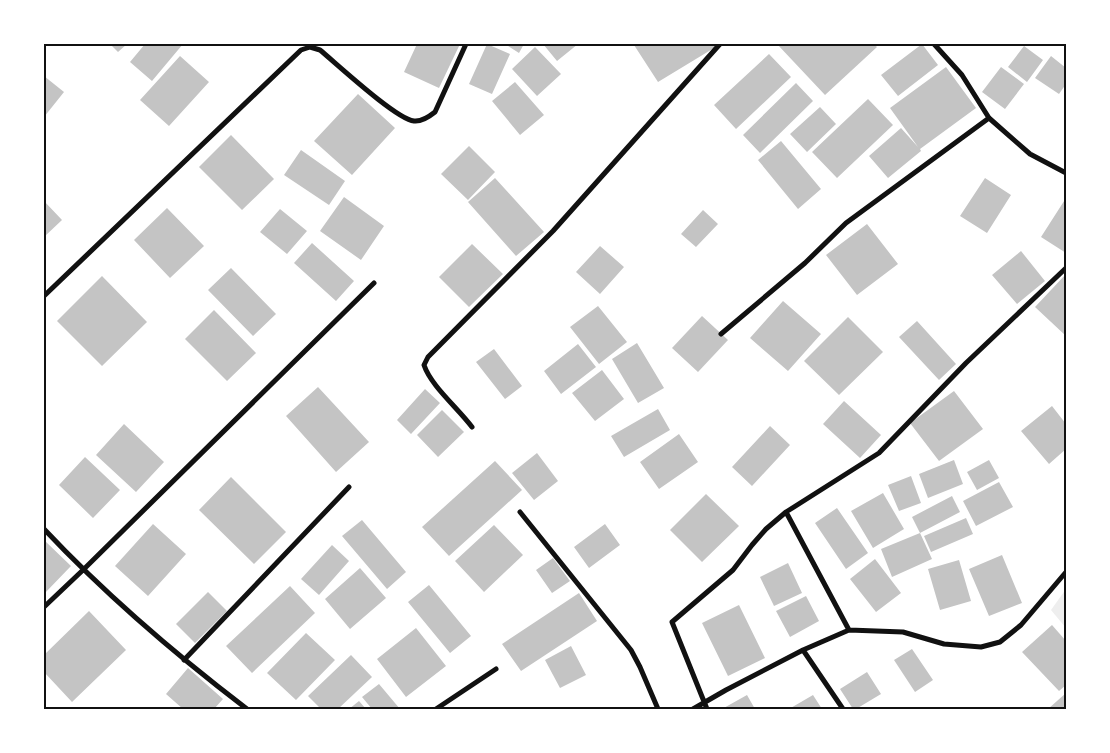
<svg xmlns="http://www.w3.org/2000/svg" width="1110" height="753" font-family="'IBM Plex Sans',sans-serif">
<rect width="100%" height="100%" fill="#fff"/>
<path fill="#eee" d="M1066,589v39l-15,-18z"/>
<path fill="#c4c4c4" d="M110,44h17l-9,8z
M145,44h38l-31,37 -22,-19z
M417,44h43l-21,44 -35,-16z
M487,44l23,10 -18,40 -23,-10z
M505,44h19l-5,9z
M543,44h35l-21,17z
M635,44h83l1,1 -61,37 -24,-37z
M777,44h97l3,3 -52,48z
M922,44l16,21 -40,31 -17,-21z
M1024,46l19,14 -16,22 -19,-15z
M535,47l26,27 -24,22 -25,-27z
M769,54l22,23 -55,52 -22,-24z
M180,56l29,26 -40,44 -29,-26z
M1051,56l15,12v16l-7,10 -24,-16z
M946,67l30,41 -56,41 1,2 -33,27 -19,-22 32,-28 17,19 -28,-39z
M1001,67l23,17 -19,25 -23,-17z
M44,76l20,16 -20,25z
M515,82l29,33 -24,20 -28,-34z
M796,83l17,18 -53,52 -17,-18z
M358,94l37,34 -43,47 -38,-34z
M868,99l25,26 -56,53 -25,-26z
M820,107l16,17 -29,28 -17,-18z
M231,135l43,44 -32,31 -43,-43z
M781,141l40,48 -23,20 -40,-49z
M469,146l26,26 -27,28 -27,-26z
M301,150l44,31 -16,24 -45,-30z
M495,178l49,54 -28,24 -48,-54z
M985,178l26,17 -24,38 -27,-17z
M344,197l40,29 -23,34 -41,-29z
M1066,198v55l-25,-16z
M44,201l18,19 -18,17z
M167,208l37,38 -34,32 -36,-38z
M280,209l27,22 -20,23 -27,-22z
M703,210l15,14 -22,23 -15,-13z
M867,224l31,40 -41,31 -31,-40z
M312,243l42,38 -18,20 -42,-38z
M472,244l31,30 -34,33 -30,-30z
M600,246l24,21 -24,27 -24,-22z
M1021,251l24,30 -28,23 -25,-29z
M231,268l45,46 -23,22 -45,-46z
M1066,274v62l-31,-29z
M102,276l45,46 -45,44 -45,-45z
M783,301l38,33 -33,37 -38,-33z
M598,306l29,36 -28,22 -29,-37z
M214,310l42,43 -29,28 -42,-42z
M702,316l26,24 -30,32 -26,-24z
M848,317l35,35 -44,43 -35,-34z
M917,321l39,43 -17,16 -40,-43z
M637,343l27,45 -26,15 -26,-44z
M578,344l18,23 -35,27 -17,-23z
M494,349l28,37 -17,13 -29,-37z
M602,370l22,29 -29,22 -23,-28z
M318,387l51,55 -33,30 -50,-56z
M425,389l15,14 -29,31 -14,-14z
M954,391l29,38 -44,32 -29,-38z
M844,401l37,34 -21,23 -37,-34z
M1052,406l14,18v25l-17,15 -28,-33z
M658,409l12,21 -46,27 -13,-21z
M442,410l22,22 -26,25 -21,-22z
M124,424l40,38 -28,30 -40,-37z
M770,426l20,19 -38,41 -20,-19z
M679,434l19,28 -39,27 -19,-27z
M537,453l21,28 -24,19 -22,-27z
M85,457l35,33 -27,28 -34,-33z
M954,460l9,24 -35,14 -9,-24z
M989,460l10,18 -22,12 -10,-18z
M495,461l27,29 -73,66 -27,-29z
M911,476l10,27 -22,8 -11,-26z
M231,477l55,55 -32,32 -55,-54z
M999,482l14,25 -37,19 -13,-25z
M883,493l21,36 -31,19 -22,-37z
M706,494l33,32 -37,36 -32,-32z
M952,496l8,16 -40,21 12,26 -40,18 -11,-28 39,-16 -8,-16z
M837,508l31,45 -22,16 -31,-46z
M966,518l7,16 -42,18 -7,-16z
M362,520l44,52 -19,17 -45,-53z
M153,524l33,30 -38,42 -33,-30z
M605,524l15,21 -31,23 -15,-21z
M494,525l29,30 -39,37 -29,-31z
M44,540l27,26 -27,28z
M332,545l17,16 -30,34 -18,-16z
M1002,555l20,48 -33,13 -20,-47z
M553,558l17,23 -18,12 -16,-23z
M875,559l26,34 -25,19 -26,-33z
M959,560l12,41 -31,9 -12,-41z
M788,563l14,30 -28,13 -14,-29z
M360,568l26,30 -36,31 -25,-30z
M429,585l42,51 -21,17 -42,-51z
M290,586l25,27 -63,60 -26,-27z
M208,592l19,19 -32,32 -19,-19z
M579,593l18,28 -76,50 -19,-27z
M806,596l13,25 -29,16 -14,-26z
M739,605l26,53 -37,18 -26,-53z
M89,611l37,39 -54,52 -28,-30v-17z
M1052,625l14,16v44l-7,6 -37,-39z
M416,628l30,38 -40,31 -29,-38z
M306,633l29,27 -39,40 -29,-27z
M571,646l15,29 -26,13 -15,-28z
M912,649l21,31 -18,12 -21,-32z
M351,655l21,22 -34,32h-17l-13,-13z
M188,668l35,31 -9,10h-31l-17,-15z
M867,672l14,22 -25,15h-3l-13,-20z
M379,684l21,25h-28l-10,-12z
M1066,693v16h-18z
M747,695l8,14h-33z
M813,695l9,14h-33z
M359,701l7,8h-17z"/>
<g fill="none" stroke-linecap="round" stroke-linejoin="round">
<path stroke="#111" stroke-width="5" d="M934,44l28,31 27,43 41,36 36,19
M44,296l257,-246 9,-3 10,3c17,14 76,69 94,71 8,1 16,-5 21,-9l31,-68
M721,334l84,-71 41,-40 143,-105
M472,427c-14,-19 -41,-41 -48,-62l4,-8 125,-126 167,-187
M520,512l111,138 9,17 18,42
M786,512l63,118
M44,529c62,66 131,125 203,180
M44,607l39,-37 291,-287
M803,650l40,59
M184,660l165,-173
M436,709l60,-40
M693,709l33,-19 77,-40 46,-20 54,2 41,12 37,3 19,-5 21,-17 45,-53
M707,709l-35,-87 61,-52 19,-25 14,-16 20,-17 93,-59 87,-90 100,-95"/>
</g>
<rect width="1110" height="753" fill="none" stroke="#ffffff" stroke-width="90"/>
<rect x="45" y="45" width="1020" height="663" fill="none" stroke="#111" stroke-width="2"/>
</svg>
